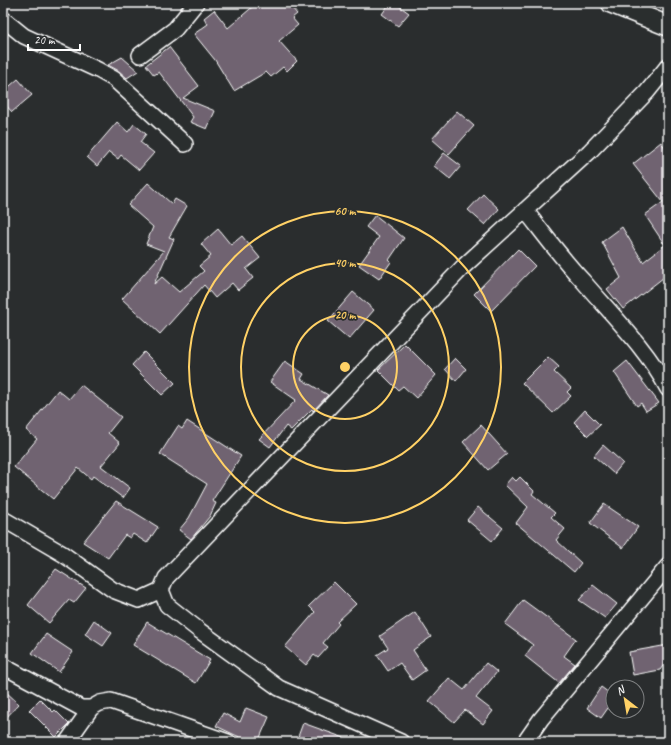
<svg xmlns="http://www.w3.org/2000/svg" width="671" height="745" font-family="Caveat,sans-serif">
<rect width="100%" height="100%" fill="#2a2d2e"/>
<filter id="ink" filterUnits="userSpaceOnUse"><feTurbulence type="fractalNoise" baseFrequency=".025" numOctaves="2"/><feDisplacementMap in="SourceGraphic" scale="8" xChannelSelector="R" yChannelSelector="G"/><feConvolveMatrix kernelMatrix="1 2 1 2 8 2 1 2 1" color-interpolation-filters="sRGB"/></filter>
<g filter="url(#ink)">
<path fill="#706371" stroke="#fff" d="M257,3h31l9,11 -5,4 6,7 -19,16 18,20 -10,10 -4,-4 -12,10 -5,-5 -32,19 -19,-31 -21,-26 14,-10 -4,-6 10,-8 14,18z
M390,3h5l14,10 -11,13 -16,-12z
M169,47l30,39 -16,12 32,13 -8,18 -17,-7 3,-5 -34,-45 -5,3 -8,-10z
M122,57l16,14 -11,7 -8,-7 -11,-6z
M18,79l14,16 -20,17 -9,-10v-10z
M457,111l17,15 -25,28 -17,-15z
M117,122l11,10 6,-8 12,10 -6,8 14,11 -15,17 -18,-15 -3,4 -9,-7 -12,14 -10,-9z
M661,142l7,10v122l-45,35 -16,-20 14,-11 -19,-36 20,-15 21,35 22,-17 -20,-30 18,-13 -30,-38z
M444,153l17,13 -11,13 -16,-13z
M148,183l24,21 3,-5 12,7 -18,31 5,2 -20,45 8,-7 17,15 25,-21 -5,-5 12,-10 -10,-12 17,-15 13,16 11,-9 18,22 -14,11 7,9 -15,12 -6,-7 -17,15 -11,-13 -44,49 -38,-35 42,-48 -18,-7 7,-17 -25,-22z
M483,194l16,15 -14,16 -17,-15z
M375,215l29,23 -15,22 2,2 -12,17 -20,-14 20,-28 -13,-10z
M518,249l17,17 -44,45 -17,-17z
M353,292l21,18 -25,29 -21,-18z
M405,344l31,31 -20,23 -13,-12 -5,4 -20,-20z
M144,352l31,31 -13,12 -30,-30z
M548,357l11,10 -5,5 17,16 -4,4 4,4 -18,17 -31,-30z
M455,358l11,11 -10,12 -11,-12z
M285,361l19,13 -3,5 27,16 -15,16 -1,-2 -21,21 -5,-4 -16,21 -11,-8 37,-39 -26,-18z
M627,361l32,42 -13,8 -5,-8 -4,3 -23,-34z
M81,385l40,32 -13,16 12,10 -19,23 29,22 -7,10 -30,-22 -2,3 -13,-11 -25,31 -39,-32 23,-28 -11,-9 32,-40 11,9z
M585,410l15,15 -12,11 -14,-14z
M187,421l54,35 -29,45 4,2 -6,13 -19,23 -12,-9 10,-12 18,-34 -47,-30 18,-28 4,3z
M481,425l26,29 -19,16 -25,-28z
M603,445l20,18 -9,11 -20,-18z
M512,477l4,4 4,-4 14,14 -2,3 23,19 -4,4 14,12 -9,11 25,23 -7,9 -58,-49 12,-16 -23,-22z
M116,501l42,26 -11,16 -14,-9 -3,4 -5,-3 -17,23 -25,-16z
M604,504l34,23 -15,21 -33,-25z
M478,507l25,21 -11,13 -25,-21z
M56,569l30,19 -12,15 -5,-3 -20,23 -21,-18z
M334,582l22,22 -19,18 2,2 -16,19 5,4 -10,11 -4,-3 -8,10 -21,-18 30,-35 -6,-6z
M593,585l24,19 -12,14 -26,-18z
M523,600l53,39 -12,17 11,8 -16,19 -34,-27 8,-11 -28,-21z
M415,612l16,25 -18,13 13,20 -14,10 -12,-17 -12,8 -11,-16 11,-7 -8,-12z
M94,620l18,13 -9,13 -18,-12z
M147,622l63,38 -14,23 -63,-38z
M46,634l27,18 -14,20 -27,-19z
M668,645v14l-8,11 -27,5 -4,-23z
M486,663l11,9 -21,26 17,13 -10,13 -18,-14 -11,12 -25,-21 20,-23 15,12z
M601,687l12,9v16l-5,-4 -7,10 -14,-10z
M3,689l16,15 -16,17z
M40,699l13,13 2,-2 14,14 -13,13 -27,-27z
M246,708l23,9 -11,25h-8l-34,-16 7,-13 17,9z
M303,723l47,17v2h-54z"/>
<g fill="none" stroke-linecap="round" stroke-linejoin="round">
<defs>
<path id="minor" d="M3,19l21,17 74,34 16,9 71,65
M140,55l35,-26 21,-26
M525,210c19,24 37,49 58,71 30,35 63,67 85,108
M3,519l60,35 50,36 26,10 22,-10
M3,666l78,42h10l9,-5 11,-2 117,41
M67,742l24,-34
M401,742l-122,-54 -79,-57 -33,-26 -6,-15 5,-12 298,-312 125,-114 58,-60 21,-26
M525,742l16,-23 127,-153"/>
<path id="tertiary" d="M611,3l57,23"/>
</defs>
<use href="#minor" stroke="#fff" stroke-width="18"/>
<use href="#tertiary" stroke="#fff" stroke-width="22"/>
<use href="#minor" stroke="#2a2d2e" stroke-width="15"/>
<use href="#tertiary" stroke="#2a2d2e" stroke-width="19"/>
</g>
</g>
<g fill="none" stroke="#ffd166" stroke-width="2">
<circle cx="345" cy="367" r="52"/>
<circle cx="345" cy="367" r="104"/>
<circle cx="345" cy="367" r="156"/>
</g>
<circle cx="345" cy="367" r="6" fill="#ffd166" stroke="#2a2d2e" stroke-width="2"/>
<g font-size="12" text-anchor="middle" font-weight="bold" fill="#ffd166" stroke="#2a2d2e" stroke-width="3.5" stroke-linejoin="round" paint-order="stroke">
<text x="345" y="215">60 m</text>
<text x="345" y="267">40 m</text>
<text x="345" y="319">20 m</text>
</g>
<rect width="671" height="745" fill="none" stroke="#2a2d2e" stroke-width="16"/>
<rect x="8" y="8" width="655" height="729" fill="none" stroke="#fff" stroke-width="1.5" filter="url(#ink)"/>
<g transform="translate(625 699) rotate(329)"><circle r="19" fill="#2a2d2e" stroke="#7f8182"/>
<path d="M0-3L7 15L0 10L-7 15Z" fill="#ffd166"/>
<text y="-6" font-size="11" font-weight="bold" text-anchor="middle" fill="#ffffff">N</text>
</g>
<path d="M28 44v6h52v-6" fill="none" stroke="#ffffff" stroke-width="2"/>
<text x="34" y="44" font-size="12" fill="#ffffff" stroke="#2a2d2e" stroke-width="3" paint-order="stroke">20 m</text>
</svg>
